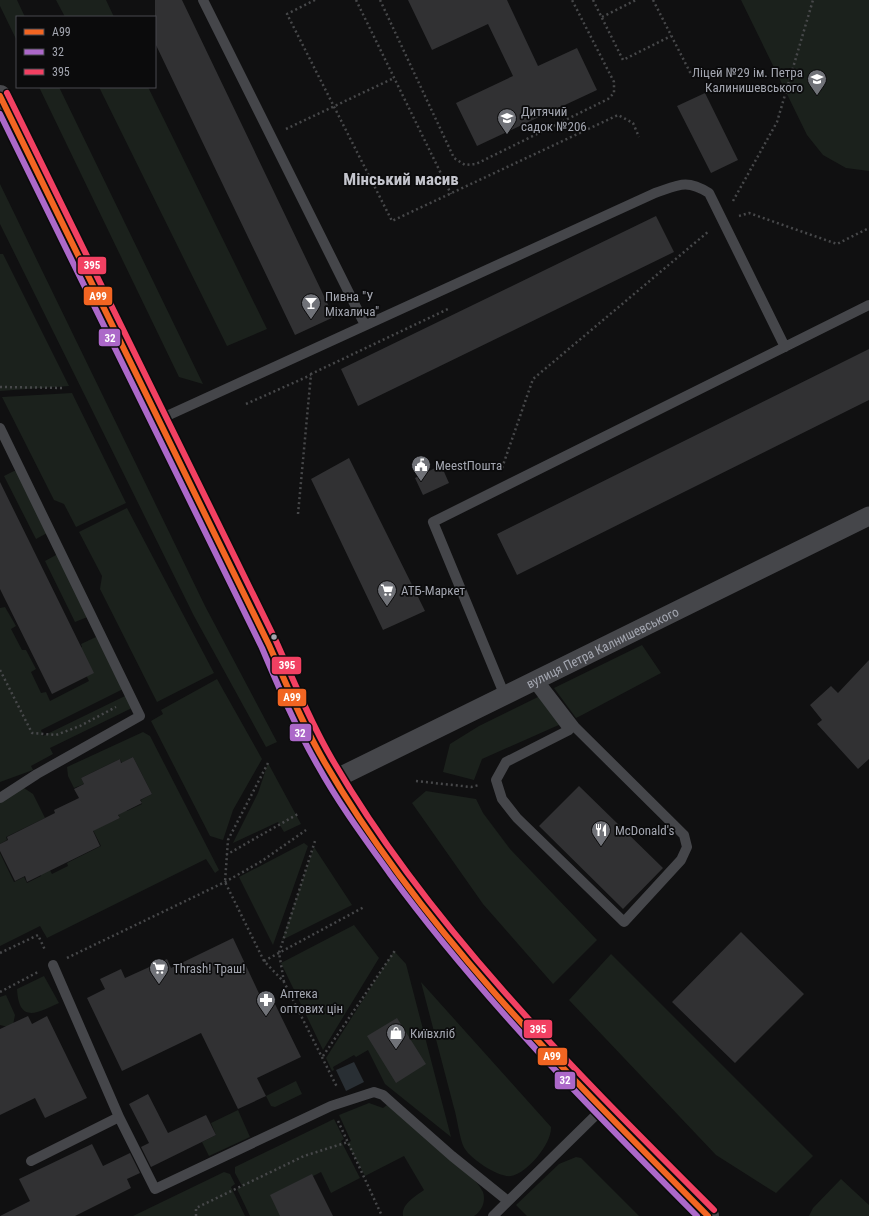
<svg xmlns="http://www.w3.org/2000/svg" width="869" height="1216" font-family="'Roboto Condensed',sans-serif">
<rect width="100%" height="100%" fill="#101011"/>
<path fill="#1b211c" d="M0,0h17l8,17h-8v24l-17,-35z
M56,0h50l8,17h-49z
M741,0h128v171l-23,-3 -23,-13 -16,-20z
M39,87h20l144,297 -24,-7z
M99,87h49l119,242 -40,17z
M0,184l205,422 72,136 -11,5 -72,-131 -194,-392z
M0,254h3l66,132 -69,5z
M72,393l54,110 -50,24 -12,-23 -10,-4 -52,-103z
M14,471l7,1 28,60 -13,7 -32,-63z
M127,508l87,165 -57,29 -57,-113 2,-13 -23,-44z
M56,555h4l30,61 -15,6 -30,-61z
M5,607l11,19 -5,3 11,21h4l10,19 -5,3 10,21 5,-1 4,9 39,-20 -5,-10 -6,-23 4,-1 -1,-3 15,-7 27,52 -82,41 2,6 82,-40 9,11 -84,41 3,6 -22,12 2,4 -33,12v-174z
M642,645l19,28 -79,42 -6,3 -22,-30z
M217,679l45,80 -29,51 -10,30 -13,-4 -59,-115 12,-7 -2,-4z
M540,696l21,28 -79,35 -8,21 -31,-8 7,-28 29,-18z
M143,732l7,4 69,134 -4,3 -9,-14 -159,79 -7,-12 -40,20v-93l14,29 10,-5 3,6 14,-7 -1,-7 7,-4 5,9 16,-8 -1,-3 34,-17 -8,-16 27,-12 -4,-9 8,-3 3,5 15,-7 -1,-4 11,-6 -19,-37 -11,6 -2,-4 -39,19 3,6 -10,4 -6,-12 -1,-9z
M268,763l33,61 -17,8 -6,-10 -45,21 25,-50z
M24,788l9,6 12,24 -39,19 1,3 -7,4v-49z
M426,791l50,8 7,14 27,36 87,91 -44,44 -70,-80 -71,-101z
M304,843l4,3 -35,99 -34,-68z
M314,847l38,58 -70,35z
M354,925l25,33 -56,92 -42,-87z
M394,951l12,13 45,173 -66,-53 -17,-34 -12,7 -2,-2 -21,12 1,3 -2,1 -6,-13z
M611,954l202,202 -37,37 -60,-38 -147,-155z
M44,976l15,27c-22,10 -40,21 -42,-14z
M421,982l130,145c1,16 -23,46 -40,49 -12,2 -40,-17 -46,-27 -5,-7 -8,-32 -11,-41 -11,-42 -22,-84 -33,-126z
M6,995l9,20 -2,10 -5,2 -8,-2v-28z
M296,1081l6,13 -27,13 -4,-1 -5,-10z
M369,1103l14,5 4,-3c19,16 89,69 96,87 3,9 -1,19 -9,24h-71c-2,-12 13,-20 21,-26l-20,-34 -39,20 -18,-33 4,-2 -12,-26z
M238,1110l12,27 -41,19 -7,-14 14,-7 -5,-12z
M334,1119l10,20 -3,2 19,37 -29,15 -10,-21 -43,22 10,22h-38l-13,-27 5,-3 -7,-13v-6z
M576,1157l5,1 58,58h-112l-11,-11 43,-41z
M224,1172l6,2 5,10 -4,3 14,29h-112z
M841,1179l28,26v11h-60l4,-8z"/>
<path fill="#292f34" d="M354,1062l10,20 -18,9 -10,-21z"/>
<path fill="#313133" d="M155,0h27l152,317 -39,18 -140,-292z
M408,0h99l31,66 39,-18 20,42 -120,56 -21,-43 57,-27 -25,-52 -56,26z
M705,93l33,67 -27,13 -34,-67z
M656,216l18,36 -316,154 -17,-37z
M869,349v51l-352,175 -20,-41z
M349,458l76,153 -42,19 -72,-151z
M441,465l8,18 -26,12 -8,-17z
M0,482l94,191 -42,21 -52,-105z
M869,660v99l-11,10 -41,-45 5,-4 -12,-15 21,-19 7,7z
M133,757l19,37 -12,6 2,3 -24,12 2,3 -27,13 7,15 -73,36 -2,-6 -10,5 -15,-30v-7l8,-4 -1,-3 48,-24 -1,-3 25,-12 -5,-9 10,-5 -3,-6 39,-19 1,4z
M579,786l84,82 -40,41 -84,-83z
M741,932l63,62 -69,69 -63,-61z
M233,938l30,64 9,-4 29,59 -44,21 9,18 -28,13 -37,-76 -79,38 -35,-73 18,-9 -5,-10 21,-10 4,9 42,-19 4,9z
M28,1016l4,8 15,-8 40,82 -42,20 -10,-20 -35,17v-86z
M397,1018l29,46 -30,19 -29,-47z
M148,1094l20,39 38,-18 10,20 -65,32 -10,-20 8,-4 -20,-39z
M92,1144l11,22 27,-13 10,20 -13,6 4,9 -56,28h-75l30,-15 -11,-22z
M312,1174l21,42h-53l-10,-21z"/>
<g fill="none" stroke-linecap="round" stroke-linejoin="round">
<path stroke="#47484a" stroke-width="2.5" stroke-dasharray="2 3" stroke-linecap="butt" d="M315,0l-28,14 105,207 226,-106 15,8 6,14
M356,0l95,194
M380,0l74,158 11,7 11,-1 132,-65 6,-6v-11l-42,-82
M593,0l30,60 48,-24
M653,0l41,80
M602,17l34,-17
M286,129l108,-51
M733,201l44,-79 36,-122
M739,216l10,-3 88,31 32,-16
M0,387l65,1
M246,404l65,-29
M502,468l31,-89 176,-148
M298,514l13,-140 137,-65
M0,670l32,63 24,2 24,-9 36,-19
M268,763l-40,77 -3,42 39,79 20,21 53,105
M416,781l55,6 8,-2
M226,855l72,-41
M0,953l38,-18 7,15
M67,958l158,-76 37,-21 44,-31
M264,961l100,-54
M284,982l-5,-29 36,-112
M0,992l38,-20
M323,1056l73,-107
M338,1121l44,95
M196,1216v-8l108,-52 44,-14"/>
<path stroke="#45464a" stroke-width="10" d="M203,0l162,325
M158,420l497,-227c24,-8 31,-14 54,0l76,154
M0,428l140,288 -103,58 -37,24
M533,682l36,48 -63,32 -10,18 6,19 15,19 107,104 57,-62 6,-13 -3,-12 -109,-108 -37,-48
M505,696l-72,-174 436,-217
M53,965l66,152 36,72 176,-83 43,-14 9,3 10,9 59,52 56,45
M31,1161l88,-44
M493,1216l109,-107"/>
<path stroke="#45464a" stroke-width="19" id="s1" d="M335,779l534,-263"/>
<path stroke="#494a4e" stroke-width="22" d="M0,96c75,155 151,310 227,465 14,28 28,56 42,84 20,45 39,91 65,133 102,164 238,301 374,438"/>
<defs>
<path id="bus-1" d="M0,96l269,549c18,40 34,81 56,118 98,169 247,316 383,453"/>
<path id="bus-2" d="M0,114l262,534c17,40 34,80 56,118 21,38 47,73 72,108 91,124 199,233 307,342"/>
<path id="bus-3" d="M7,93l269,548c18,40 34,81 56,118 97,168 246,315 382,451"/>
</defs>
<use href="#bus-1" stroke="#0b0b0c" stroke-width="9"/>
<use href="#bus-2" stroke="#0b0b0c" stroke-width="9"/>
<use href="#bus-3" stroke="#0b0b0c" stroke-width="9"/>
<use href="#bus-1" stroke="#f26522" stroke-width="6"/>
<use href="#bus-2" stroke="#ac68c9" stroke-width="6"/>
<use href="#bus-3" stroke="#f24062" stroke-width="6"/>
</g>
<defs>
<symbol id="school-pin" viewBox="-11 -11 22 30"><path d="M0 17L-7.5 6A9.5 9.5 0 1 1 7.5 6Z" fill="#707278" stroke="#0b0b0c"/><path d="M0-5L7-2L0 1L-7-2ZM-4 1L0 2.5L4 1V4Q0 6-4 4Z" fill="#fff"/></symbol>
<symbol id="bar-pin" viewBox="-11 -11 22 30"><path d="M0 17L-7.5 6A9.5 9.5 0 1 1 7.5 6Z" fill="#707278" stroke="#0b0b0c"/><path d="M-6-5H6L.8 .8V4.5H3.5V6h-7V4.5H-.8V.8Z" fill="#fff"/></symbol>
<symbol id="civic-pin" viewBox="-11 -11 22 30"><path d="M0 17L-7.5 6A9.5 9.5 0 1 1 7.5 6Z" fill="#707278" stroke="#0b0b0c"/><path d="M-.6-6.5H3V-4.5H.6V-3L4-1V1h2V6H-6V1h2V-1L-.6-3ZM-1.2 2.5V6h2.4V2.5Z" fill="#fff"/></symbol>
<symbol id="supermarket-pin" viewBox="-11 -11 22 30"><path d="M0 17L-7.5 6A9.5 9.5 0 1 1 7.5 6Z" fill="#707278" stroke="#0b0b0c"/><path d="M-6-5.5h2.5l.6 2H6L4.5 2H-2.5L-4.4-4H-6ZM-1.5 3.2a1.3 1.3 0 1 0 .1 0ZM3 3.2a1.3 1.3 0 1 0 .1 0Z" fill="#fff"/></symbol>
<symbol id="restaurant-pin" viewBox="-11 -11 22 30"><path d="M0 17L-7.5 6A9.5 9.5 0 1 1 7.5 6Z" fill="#707278" stroke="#0b0b0c"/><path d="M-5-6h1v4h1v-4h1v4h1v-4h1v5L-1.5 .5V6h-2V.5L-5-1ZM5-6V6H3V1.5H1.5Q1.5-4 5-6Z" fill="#fff"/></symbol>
<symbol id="pharmacy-pin" viewBox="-11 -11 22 30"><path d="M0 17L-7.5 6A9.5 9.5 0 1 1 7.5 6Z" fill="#707278" stroke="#0b0b0c"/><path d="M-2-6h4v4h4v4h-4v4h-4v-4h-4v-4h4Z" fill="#fff"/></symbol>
<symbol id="shop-pin" viewBox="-11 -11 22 30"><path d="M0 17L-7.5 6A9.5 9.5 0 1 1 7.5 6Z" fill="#707278" stroke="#0b0b0c"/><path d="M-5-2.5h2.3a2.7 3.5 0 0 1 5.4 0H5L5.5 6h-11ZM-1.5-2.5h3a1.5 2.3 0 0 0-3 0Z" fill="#fff"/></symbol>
</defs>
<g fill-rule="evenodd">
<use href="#school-pin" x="806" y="68" width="22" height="30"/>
<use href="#school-pin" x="496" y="107" width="22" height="30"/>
<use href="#bar-pin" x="300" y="292" width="22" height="30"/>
<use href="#civic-pin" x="410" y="454" width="22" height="30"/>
<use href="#supermarket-pin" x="376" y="579" width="22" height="30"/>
<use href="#restaurant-pin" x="590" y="819" width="22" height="30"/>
<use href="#supermarket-pin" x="148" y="957" width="22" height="30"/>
<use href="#pharmacy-pin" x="255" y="989" width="22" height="30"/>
<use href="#shop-pin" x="385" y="1022" width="22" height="30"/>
</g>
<circle fill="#a3a6b0" stroke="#0b0b0c" stroke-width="1.5" cx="274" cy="637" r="3.5"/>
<g text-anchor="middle" stroke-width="3.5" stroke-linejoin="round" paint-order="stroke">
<g font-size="13" fill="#a3a6b0" stroke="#0b0b0c" text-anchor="start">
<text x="803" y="77" text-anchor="end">Ліцей №29 ім. Петра<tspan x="803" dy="15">Калинишевського</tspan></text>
<text x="521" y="116">Дитячий<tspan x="521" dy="15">садок №206</tspan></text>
<text x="325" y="301">Пивна "У<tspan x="325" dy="15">Міхалича"</tspan></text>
<text x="435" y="470">MeestПошта</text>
<text x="401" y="595">АТБ-Маркет</text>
<text x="615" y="835">McDonald's</text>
<text x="173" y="973">Thrash! Траш!</text>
<text x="280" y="998">Аптека<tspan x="280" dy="15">оптових цін</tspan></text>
<text x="410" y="1038">Київхліб</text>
</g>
<g font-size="13" fill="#a3a6b0" stroke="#0b0b0c">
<text dy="5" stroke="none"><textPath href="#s1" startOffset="298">вулиця Петра Калнишевського</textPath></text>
</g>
<g font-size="17" font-weight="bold" fill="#c4c5cd" stroke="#0b0b0c">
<text x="401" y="185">Мінський масив</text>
</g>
</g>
<g stroke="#0b0b0c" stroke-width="1.5">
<rect x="77" y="256" width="30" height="19" rx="4" fill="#f24062"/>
<rect x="83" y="286" width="30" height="20" rx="4" fill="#f26522"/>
<rect x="98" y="328" width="23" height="19" rx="4" fill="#ac68c9"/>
<rect x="271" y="656" width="31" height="19" rx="4" fill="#f24062"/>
<rect x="277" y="688" width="30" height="19" rx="4" fill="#f26522"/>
<rect x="289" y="723" width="23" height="19" rx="4" fill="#ac68c9"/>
<rect x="523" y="1019" width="30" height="20" rx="4" fill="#f24062"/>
<rect x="537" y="1047" width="31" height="19" rx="4" fill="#f26522"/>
<rect x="554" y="1071" width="22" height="19" rx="4" fill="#ac68c9"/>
</g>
<g font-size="11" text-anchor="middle" font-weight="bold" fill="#fff">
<text x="92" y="269">395</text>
<text x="98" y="300">А99</text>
<text x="110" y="342">32</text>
<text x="287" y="669">395</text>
<text x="292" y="701">А99</text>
<text x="300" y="737">32</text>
<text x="538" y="1033">395</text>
<text x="552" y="1060">А99</text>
<text x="565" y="1084">32</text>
</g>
<rect x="16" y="16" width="140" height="72" fill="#0b0b0c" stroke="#48494e"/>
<rect x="24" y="29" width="20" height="6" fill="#f26522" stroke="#48494e"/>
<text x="52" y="36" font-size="12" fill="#a3a6b0">А99</text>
<rect x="24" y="49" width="20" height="6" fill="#ac68c9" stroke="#48494e"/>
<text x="52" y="56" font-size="12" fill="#a3a6b0">32</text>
<rect x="24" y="69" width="20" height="6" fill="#f24062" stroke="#48494e"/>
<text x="52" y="76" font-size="12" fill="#a3a6b0">395</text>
</svg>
